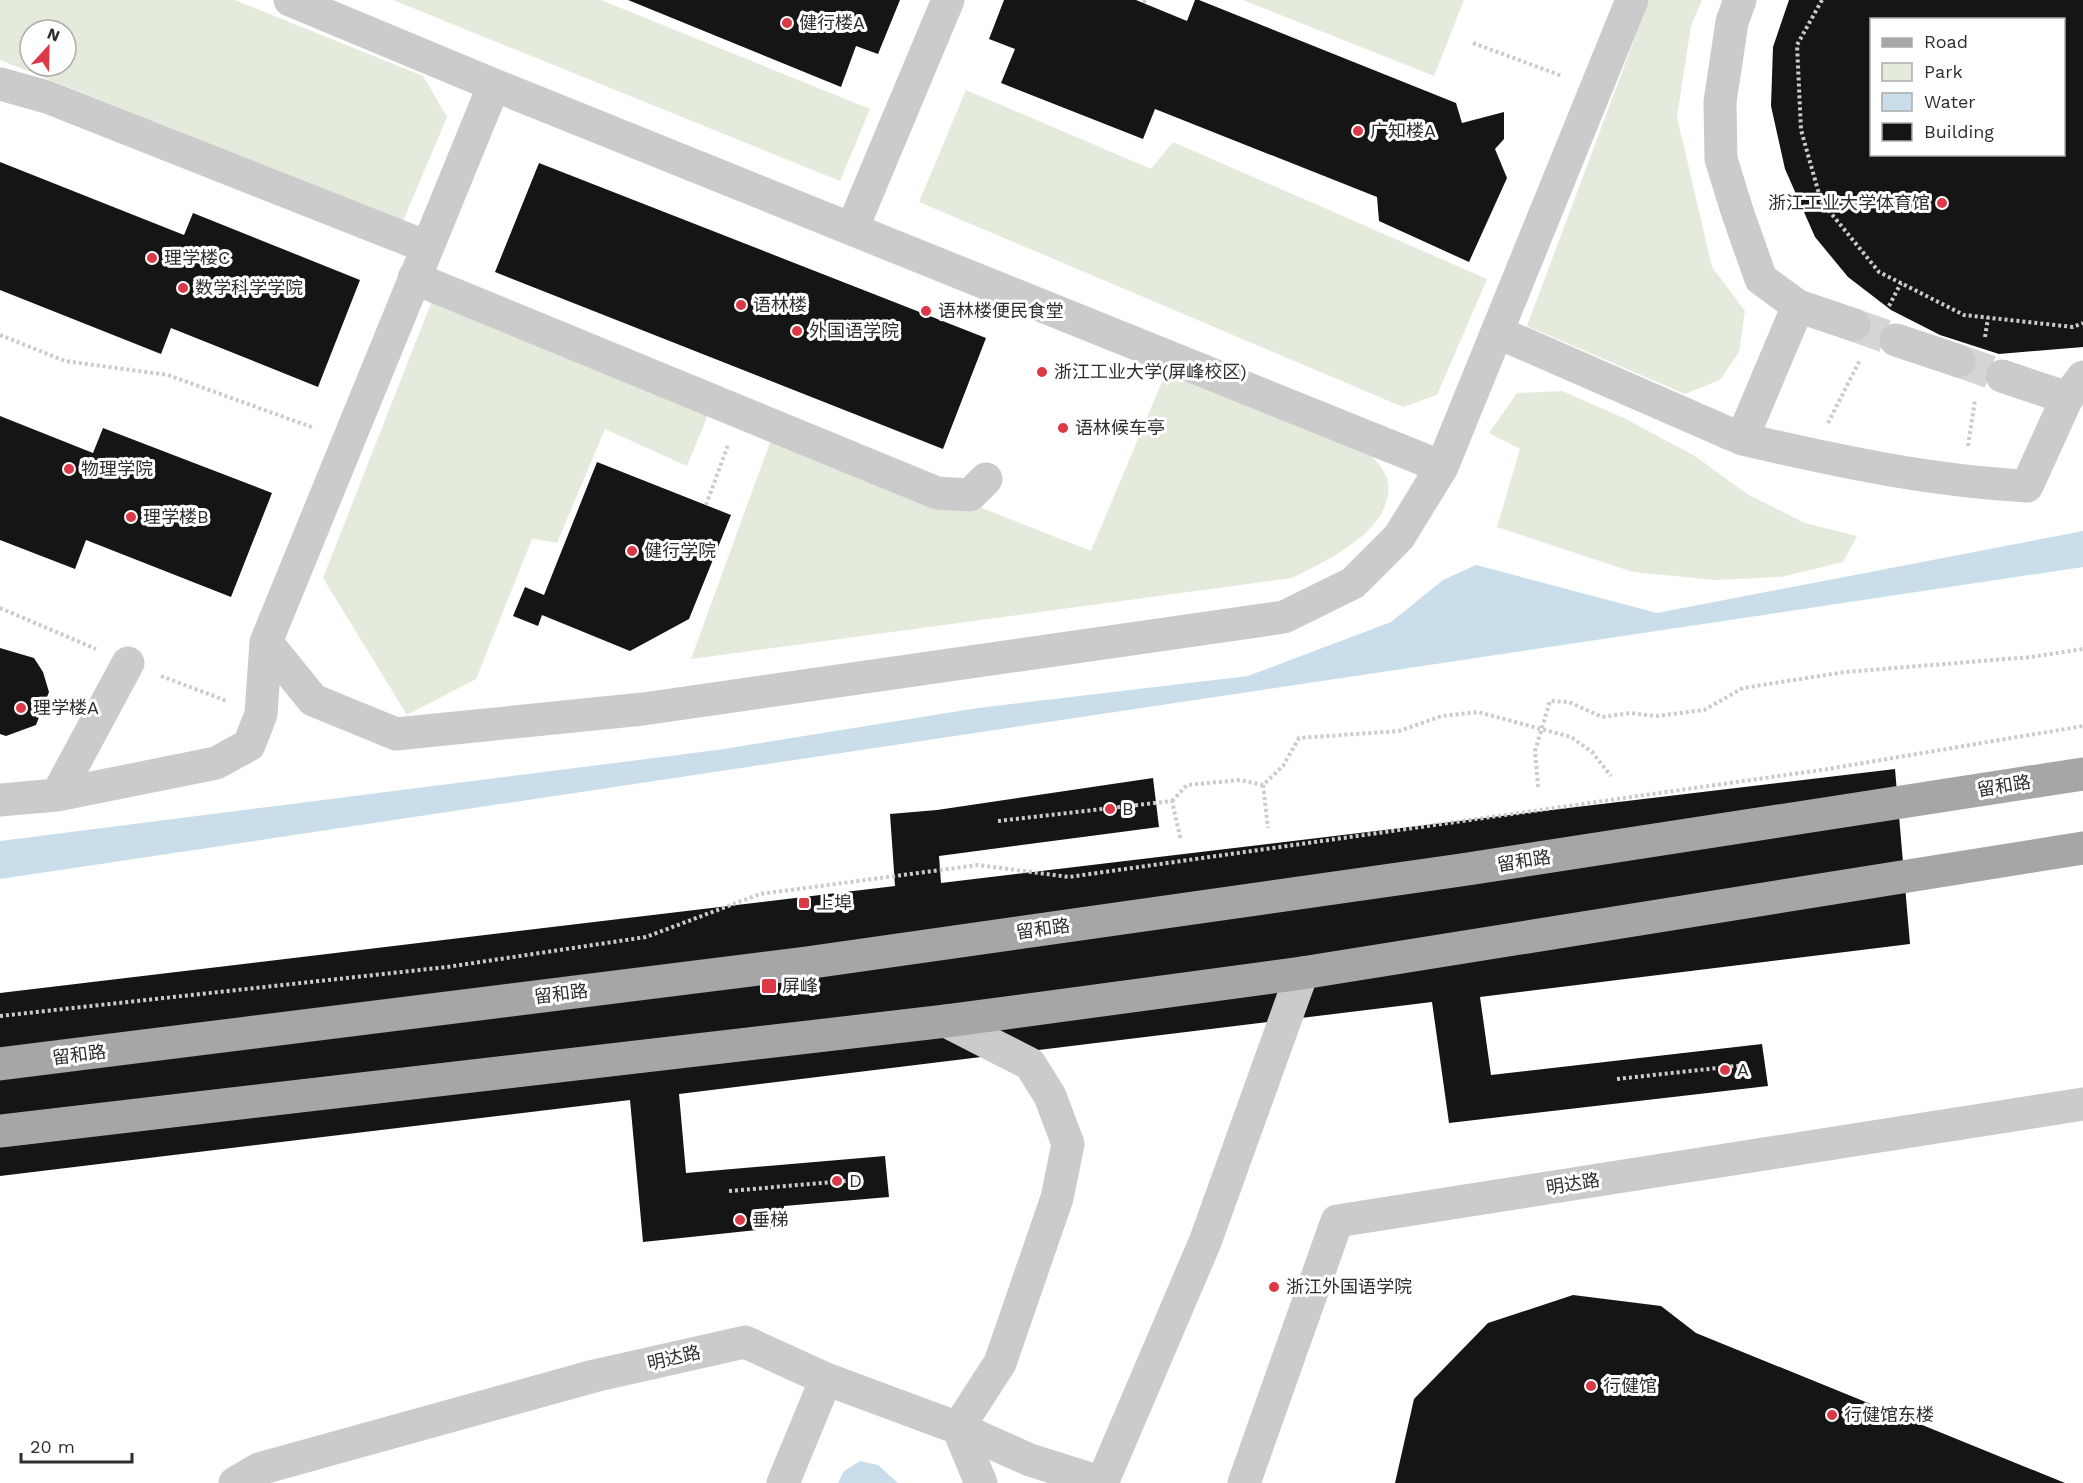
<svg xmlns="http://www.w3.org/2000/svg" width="2083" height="1483" font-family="'Work Sans','Noto Sans SC',sans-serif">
<rect width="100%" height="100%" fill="#fff"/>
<path fill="#e4ebdc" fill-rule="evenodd" d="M0,0h235l188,76 24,41 -44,104 -403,-161zM30,30h36v36h-36z
M393,0h208l269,109 -30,72z
M1243,0h221l-30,76z
M1649,0h53l-11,26 -14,91 35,150 33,44 -6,41 -19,28 -35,14 -158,-68z
M966,90l185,79 22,-27 314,137 -50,116 -34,12 -484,-205z
M433,298l277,112 -23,56 -82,-37 -48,114 -25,-4 -56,140 -69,36 -84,-137z
M1166,372l202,78c6,9 19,22 20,32 6,48 -60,78 -96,96l-601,81 81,-222 200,67 119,47z
M1562,391l64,28 69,37 52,38 58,29 52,13 -14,26 -62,15 -65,3 -83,-8 -136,-45 23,-78 -31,-16 28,-40z"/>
<path fill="#c9ddea" d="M2083,531v36l-2083,312v-38l717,-91 261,-42 270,-32 143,-54 52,-42 33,-15 181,48z
M860,1461l18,4 20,18h-60l6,-12z"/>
<path fill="#151515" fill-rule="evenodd" d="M628,0h272l-22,54 -22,-8 -15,41z
M1004,0h132l51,21 8,-21h4l257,103 6,20 42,-11v27l-9,10 12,29 -38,84 -90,-41 -2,-24 -222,-88 -12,30 -142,-56 14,-34 -26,-10z
M1789,0h294v347l-84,7 -59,-19 -49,-25 -43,-33 -33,-40 -30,-68 -14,-63 2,-59zM1872,20h192v134h-192z
M0,162l184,73 9,-22 167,67 -42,107 -147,-59 -10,26 -161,-64z
M539,163l447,175 -43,111 -448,-177z
M0,416l93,37 10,-25 169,65 -41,104 -145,-57 -11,29 -75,-29z
M597,462l134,53 -42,104 -59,32 -88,-36 -4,11 -25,-10 12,-29 19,8z
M0,648l34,10 9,14 6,20 -13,33 -30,11 -6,-2z
M1895,769l15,175 -430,53 11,78 271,-31 6,42 -319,37 -17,-121 -753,92 7,79 199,-17 4,41 -105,9 1,21 -142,15 -13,-142 -630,76v-183l895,-107 -5,-72 47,-4 216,-32 6,49 -220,29 2,27z
M1573,1295l88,11 35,27 369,150h-670l19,-84 74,-76z"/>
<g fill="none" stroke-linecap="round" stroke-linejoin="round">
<path stroke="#d5d5d5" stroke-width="33" stroke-dasharray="33 16" stroke-linecap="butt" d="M1854,325l42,15
M1959,361l43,15"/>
<path stroke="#cbcbcb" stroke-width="4" stroke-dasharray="3 3" stroke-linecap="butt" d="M1822,0l-25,45 4,85 20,71 58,71 85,43 109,12 10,-4
M1144,3l1,-3
M1473,43l89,33
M1889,306l12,-23
M0,335l65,26 103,14 146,53
M1985,337l3,-19
M1828,423l32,-63
M1968,446l7,-46
M706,505l22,-60
M0,608l96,41
M161,676l66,25
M1263,785l5,43
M1538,787l-3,-36 15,-50 19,1 33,15 28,-4 26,3 48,-6 39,-22 102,-16 186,-15 52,-8
M1172,801l15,-16 53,-5 23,5 20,-19 16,-28 100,-7 43,-15 36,-4 93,25 21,15 19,24
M998,821l174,-20 9,40
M0,1016l447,-49 199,-30 114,-43 218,-29 91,12 759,-108 255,-43
M1617,1079l128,-14
M729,1191l127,-11"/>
<path stroke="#cbcbcb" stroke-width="33" d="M290,0l204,85 948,382
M1740,0l-8,22 -12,80 1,57 17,55 23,65 37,27 56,19
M0,84l47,13 380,150
M852,229l96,-229
M414,278l523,215 33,2 16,-16
M1497,332l245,107 56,-133
M1896,340l63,21
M2002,376l65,22
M1742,439c95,22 188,42 285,47l40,-88 16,-21
M266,642l47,58 83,34 247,-25 641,-92 69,-34 46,-46 43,-70 190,-467
M57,795l71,-132
M0,800l57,-5 159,-32 33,-18 12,-31 5,-72 228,-557
M946,1021l84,43 20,32 18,48 -11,54 -57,165 -42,65 23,55
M235,1483l24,-14 335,-93 151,-34 81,37 132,49 72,32 73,23
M783,1483l43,-104
M1102,1483l103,-241 97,-269
M1244,1483l93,-262 746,-117"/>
<path stroke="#a6a6a6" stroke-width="33" d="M0,1064l806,-101 655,-93 622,-96
M0,1131l946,-110 356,-48 781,-125"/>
</g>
<g fill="#dc3947" stroke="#fff" stroke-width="2">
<circle cx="787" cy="23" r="6"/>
<circle cx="1358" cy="131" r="6"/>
<circle cx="1942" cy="203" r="6"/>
<circle cx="152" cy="258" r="6"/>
<circle cx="183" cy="288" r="6"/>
<circle cx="741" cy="305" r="6"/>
<circle cx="926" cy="311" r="6"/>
<circle cx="797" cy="331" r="6"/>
<circle cx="1042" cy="372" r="6"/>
<circle cx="1063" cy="428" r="6"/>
<circle cx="69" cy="469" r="6"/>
<circle cx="131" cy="517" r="6"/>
<circle cx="632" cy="551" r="6"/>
<circle cx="21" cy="708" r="6"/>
<circle cx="1110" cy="809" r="6"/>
<rect x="798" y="897" width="12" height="12" rx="3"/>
<rect x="761" y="978" width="16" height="16" rx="3"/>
<circle cx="1725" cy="1070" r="6"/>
<circle cx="837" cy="1181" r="6"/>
<circle cx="740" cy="1220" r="6"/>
<circle cx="1274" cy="1287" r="6"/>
<circle cx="1591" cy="1386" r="6"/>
<circle cx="1832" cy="1415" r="6"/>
</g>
<g text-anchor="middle" stroke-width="6" stroke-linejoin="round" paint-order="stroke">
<g font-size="18" fill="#2e2e2e" stroke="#fff" text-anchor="start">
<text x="799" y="29">健行楼A</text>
<text x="1370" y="137">广知楼A</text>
<text x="1930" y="209" text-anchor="end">浙江工业大学体育馆</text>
<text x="164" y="264">理学楼C</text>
<text x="195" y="294">数学科学学院</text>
<text x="753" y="311">语林楼</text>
<text x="938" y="317">语林楼便民食堂</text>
<text x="809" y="337">外国语学院</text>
<text x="1054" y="378">浙江工业大学(屏峰校区)</text>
<text x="1075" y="434">语林候车亭</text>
<text x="81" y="475">物理学院</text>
<text x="143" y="523">理学楼B</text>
<text x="644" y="557">健行学院</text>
<text x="33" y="714">理学楼A</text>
<text x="1122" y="815">B</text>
<text x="816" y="909">上埠</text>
<text x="782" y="992">屏峰</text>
<text x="1737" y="1076">A</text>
<text x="849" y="1187">D</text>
<text x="752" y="1226">垂梯</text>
<text x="1286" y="1293">浙江外国语学院</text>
<text x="1603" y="1392">行健馆</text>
<text x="1844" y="1421">行健馆东楼</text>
</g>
<g font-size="18" fill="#2e2e2e" stroke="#fff">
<text transform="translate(2004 786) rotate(-9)" y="6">留和路</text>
<text transform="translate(1524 861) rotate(-9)" y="6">留和路</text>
<text transform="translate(1043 929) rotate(-8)" y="6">留和路</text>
<text transform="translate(561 994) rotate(-7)" y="6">留和路</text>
<text transform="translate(79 1055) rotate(-7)" y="6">留和路</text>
<text transform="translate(1573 1184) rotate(-9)" y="6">明达路</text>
<text transform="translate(674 1358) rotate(-13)" y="6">明达路</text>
</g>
</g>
<rect x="1870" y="18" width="195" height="138" fill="#ffffff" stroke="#ababab" stroke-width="1.5"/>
<rect x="1882" y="38" width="30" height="9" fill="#a6a6a6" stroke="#ababab" stroke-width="1.5"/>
<text x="1924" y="48" font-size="18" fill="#2e2e2e">Road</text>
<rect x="1882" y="63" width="30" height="18" fill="#e4ebdc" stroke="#ababab" stroke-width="1.5"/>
<text x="1924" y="78" font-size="18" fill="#2e2e2e">Park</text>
<rect x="1882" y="93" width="30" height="18" fill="#c9ddea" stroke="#ababab" stroke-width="1.5"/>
<text x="1924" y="108" font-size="18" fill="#2e2e2e">Water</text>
<rect x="1882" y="123" width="30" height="18" fill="#151515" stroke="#ababab" stroke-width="1.5"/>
<text x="1924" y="138" font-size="18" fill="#2e2e2e">Building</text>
<g transform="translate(48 48) rotate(22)"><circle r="28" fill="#ffffff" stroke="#ababab" stroke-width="1.5"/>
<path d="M0-4.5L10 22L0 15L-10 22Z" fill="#dc3947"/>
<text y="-9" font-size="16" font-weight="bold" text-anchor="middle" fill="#2e2e2e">N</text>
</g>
<path d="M21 1453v9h111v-9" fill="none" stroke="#2e2e2e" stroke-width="3"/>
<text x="30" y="1453" font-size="18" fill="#2e2e2e" stroke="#ffffff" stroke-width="4.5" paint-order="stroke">20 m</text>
</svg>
